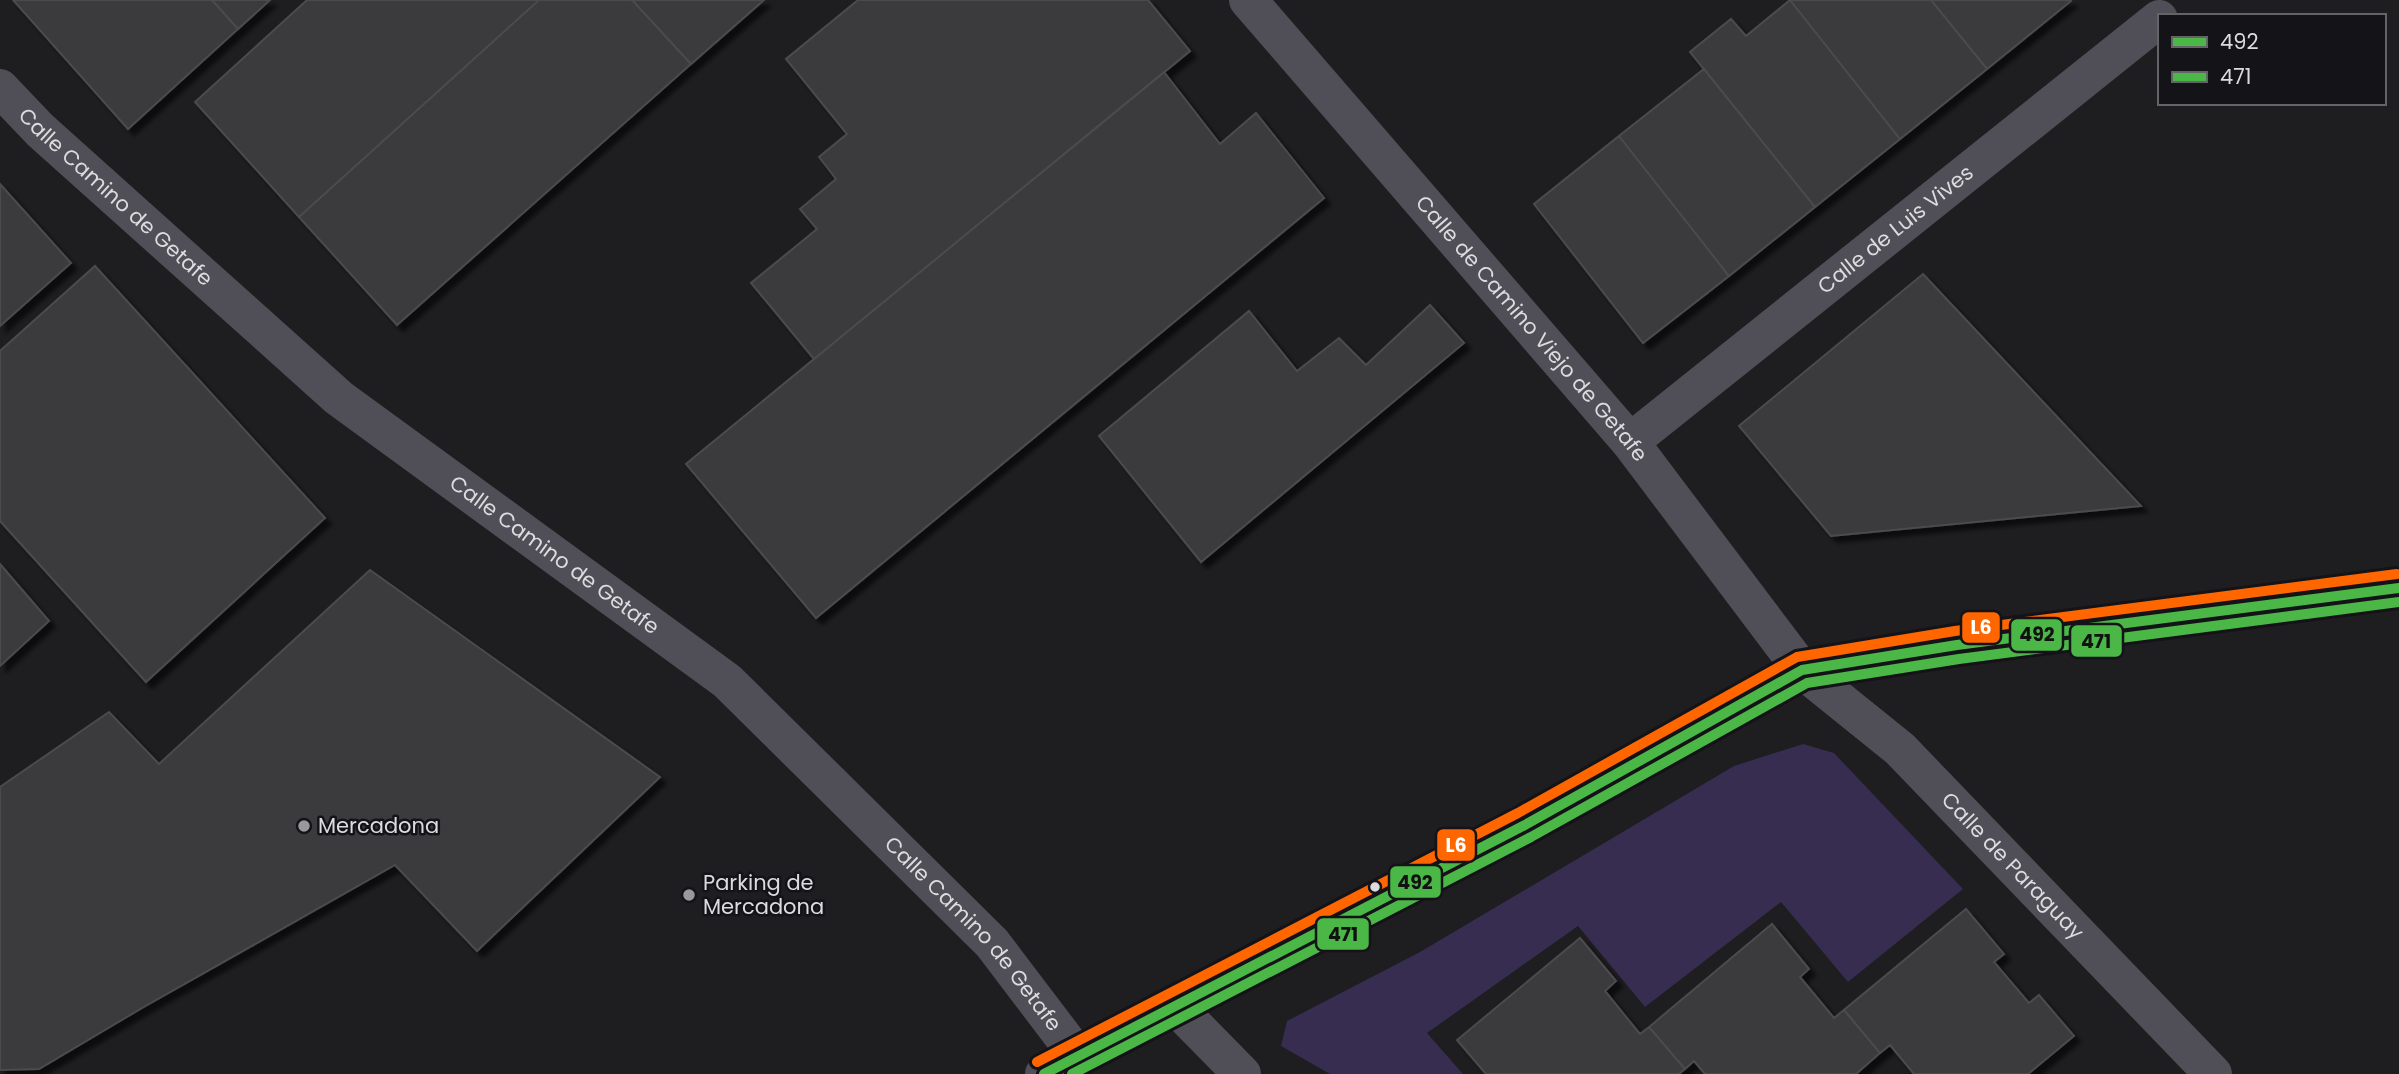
<svg xmlns="http://www.w3.org/2000/svg" width="2399" height="1074" font-family="Poppins,sans-serif">
<defs>
<filter id="shadow"><feDropShadow dx="6" dy="6" stdDeviation="2" flood-color="#0009"/></filter>
</defs>
<rect width="100%" height="100%" fill="#1e1d20"/>
<path fill="#362d50" d="M1803,744l31,9 129,136 -115,93 -67,-80 -136,105 -67,-81 -151,107 36,41h-133l-49,-28 6,-25 133,-69 314,-186z"/>
<path fill="#3a3a3c" stroke="#4c4b4e" stroke-width="2" filter="url(#shadow)" d="M13,0h199l26,29 -110,100z
M212,0h58l-32,29z
M307,0h232l-240,217 -104,-115z
M539,0h93l59,64 -294,261 -98,-108z
M632,0h132l-73,64z
M858,0h290l42,51 -376,308 -63,-76 66,-54 -17,-20 36,-30 -17,-22 28,-23 -61,-75z
M1790,0h141l56,69 -87,70z
M1790,0l110,139 -85,68 -125,-155 41,-33 15,17z
M1931,0h139l1,1 -84,68z
M1704,69l111,138 -86,69 -110,-140z
M1164,72l56,72 36,-31 68,85 -508,420 -130,-154z
M1619,136l110,140 -86,67 -109,-139z
M0,184l71,79 -71,63z
M95,266l230,252 -179,164 -146,-161v-170z
M1923,274l218,232 -310,30 -92,-110z
M1430,305l34,38 -263,219 -102,-126 150,-125 48,60 42,-33 27,27z
M0,564l49,57 -49,45z
M370,570l290,207 -183,174 -82,-86 -253,143 -103,61 -39,1v-283l109,-75 50,52z
M1966,909l38,45 -10,8 35,41 10,-8 35,41 -46,38h-114l-24,-29 -10,8 -36,-43z
M1772,924l37,45 -9,8 34,41 10,-8 36,43 -24,21h-151l-11,-13 -9,8 -36,-42z
M1580,938l36,43 -11,10 35,43 9,-7 36,42 -6,5h-193l-29,-34z"/>
<g fill="none" stroke-linecap="round" stroke-linejoin="round">
<g stroke="#504e56" stroke-width="38">
<path id="s1" d="M1248,0l382,442 172,228 98,79 313,325"/>
<path id="s2" d="M0,88l40,42 299,268 388,283 265,262 85,112"/>
<path id="s3" d="M1630,442l529,-423"/>
<path d="M1175,1006l67,68"/>
<path d="M1044,1074l33,-19 448,-230 277,-155 155,-25 442,-57"/>
</g>
<defs>
<path id="bus-1" d="M1044,1074l481,-249 277,-155 155,-25 442,-57"/>
<path id="bus-2" d="M1072,1074l459,-237 276,-154 152,-24 440,-57"/>
<path id="bus-3" d="M1037,1062l481,-249 279,-156 158,-26 442,-57"/>
</defs>
<use href="#bus-1" stroke="#141318" stroke-width="16"/>
<use href="#bus-2" stroke="#141318" stroke-width="16"/>
<use href="#bus-3" stroke="#141318" stroke-width="16"/>
<use href="#bus-1" stroke="#4ab747" stroke-width="10"/>
<use href="#bus-2" stroke="#4ab747" stroke-width="10"/>
<use href="#bus-3" stroke="#f60" stroke-width="10"/>
</g>
<g fill="#9a989c" stroke="#141318" stroke-width="2.5">
<circle cx="304" cy="826" r="7"/>
<circle cx="689" cy="895" r="7"/>
</g>
<circle fill="#dcdbde" stroke="#141318" stroke-width="2.5" cx="1375" cy="887" r="6"/>
<g text-anchor="middle" stroke-width="5" stroke-linejoin="round" paint-order="stroke">
<g font-size="21" fill="#dcdbde" stroke="#141318">
<text dy="7" stroke="none"><textPath href="#s2" startOffset="159">Calle Camino de Getafe</textPath></text>
<text dy="7" stroke="none"><textPath href="#s3" startOffset="340">Calle de Luis Vives</textPath></text>
<text dy="7" stroke="none"><textPath href="#s1" startOffset="434">Calle de Camino Viejo de Getafe</textPath></text>
<text dy="7" stroke="none"><textPath href="#s2" startOffset="726">Calle Camino de Getafe</textPath></text>
<text dy="7" stroke="none"><textPath href="#s1" startOffset="1158">Calle de Paraguay</textPath></text>
<text dy="7" stroke="none"><textPath href="#s2" startOffset="1293">Calle Camino de Getafe</textPath></text>
</g>
<g font-size="21" fill="#dcdbde" stroke="#141318" text-anchor="start">
<text x="318" y="833">Mercadona</text>
<text x="703" y="890">Parking de<tspan x="703" dy="24">Mercadona</tspan></text>
</g>
</g>
<g stroke="#141318" stroke-width="2.5">
<rect x="1961" y="611" width="40" height="33" rx="7" fill="#f60"/>
<rect x="2010" y="618" width="53" height="34" rx="7" fill="#4ab747"/>
<rect x="2070" y="624" width="53" height="34" rx="7" fill="#4ab747"/>
<rect x="1436" y="828" width="40" height="34" rx="7" fill="#f60"/>
<rect x="1389" y="865" width="53" height="34" rx="7" fill="#4ab747"/>
<rect x="1316" y="917" width="54" height="34" rx="7" fill="#4ab747"/>
</g>
<g font-size="19" text-anchor="middle" font-weight="bold" fill="#fff">
<text x="1981" y="634">L6</text>
<text x="1456" y="852">L6</text>
</g>
<g font-size="19" text-anchor="middle" font-weight="bold" fill="#111">
<text x="2037" y="641">492</text>
<text x="2096" y="648">471</text>
<text x="1415" y="889">492</text>
<text x="1343" y="941">471</text>
</g>
<rect x="2158" y="14" width="228" height="91" fill="#141318" stroke="#646367" stroke-width="2"/>
<rect x="2172" y="37" width="35" height="10" fill="#4ab747" stroke="#646367" stroke-width="2"/>
<text x="2220" y="49" font-size="21" fill="#dcdbde">492</text>
<rect x="2172" y="72" width="35" height="10" fill="#4ab747" stroke="#646367" stroke-width="2"/>
<text x="2220" y="84" font-size="21" fill="#dcdbde">471</text>
</svg>
